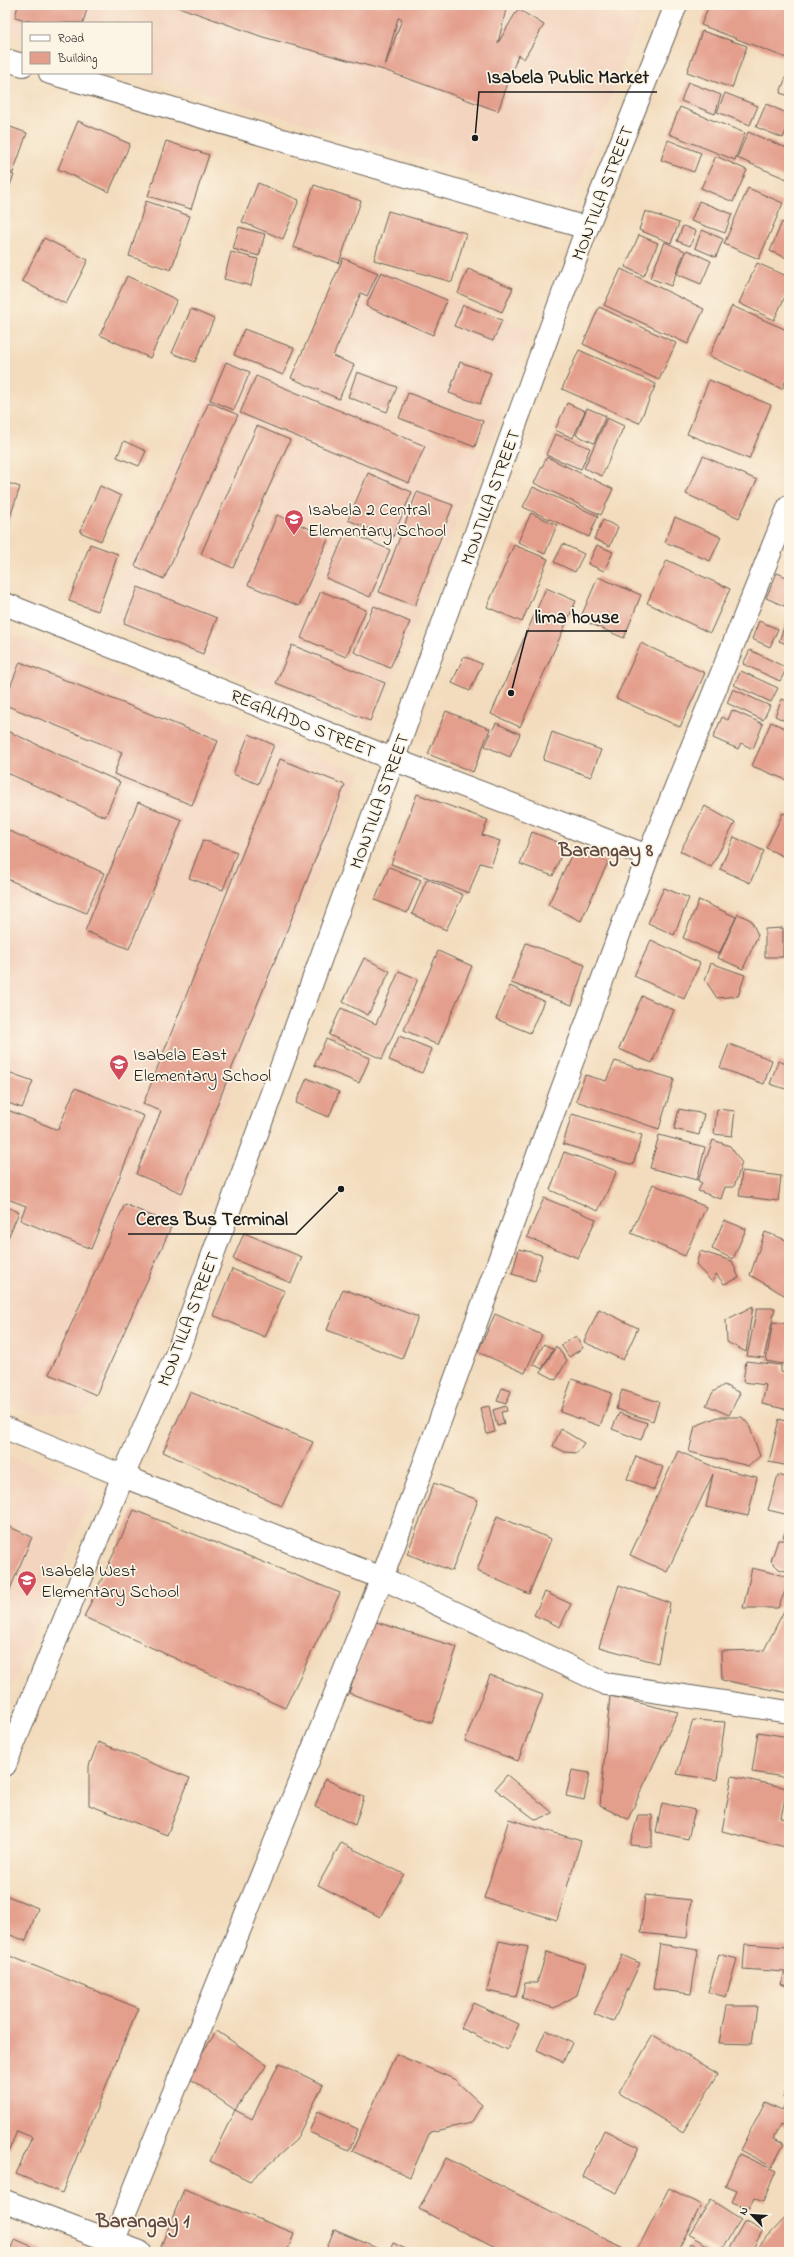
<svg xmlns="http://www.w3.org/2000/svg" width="794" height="2257" font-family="'Indie Flower',sans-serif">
<rect width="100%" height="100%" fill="#fcf5e5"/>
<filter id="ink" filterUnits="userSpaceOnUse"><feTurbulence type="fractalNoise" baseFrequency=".025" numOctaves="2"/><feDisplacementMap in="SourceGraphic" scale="8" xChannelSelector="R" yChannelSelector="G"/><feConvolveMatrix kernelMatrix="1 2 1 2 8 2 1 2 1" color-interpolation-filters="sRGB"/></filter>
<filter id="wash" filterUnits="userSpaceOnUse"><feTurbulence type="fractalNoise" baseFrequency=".012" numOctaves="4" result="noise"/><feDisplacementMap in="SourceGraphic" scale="16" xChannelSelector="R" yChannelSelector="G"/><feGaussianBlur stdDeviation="0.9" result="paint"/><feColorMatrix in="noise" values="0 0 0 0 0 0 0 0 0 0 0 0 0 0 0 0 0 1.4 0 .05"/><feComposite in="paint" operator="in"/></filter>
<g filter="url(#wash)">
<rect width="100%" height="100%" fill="#f3dcbd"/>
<path fill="#f3d4bf" d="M8,5h637l-73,198 -436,-130h15v-50h-128v16l-18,-5v-21z
M356,258l174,71 -38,112 -181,-74z
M222,355l262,98 -112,278 -273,-112z
M5,631l355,142 -252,616 -27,24 -51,-1 -25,-10z
M5,1454l88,38 -88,210z"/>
<g id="blocks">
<path fill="#e49e8c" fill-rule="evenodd" d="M18,5h70l-5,18h-47l-21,-6z
M173,5h334l-9,38 20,-34 26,16 -20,34 -6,-4 -20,56 -114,-41 -121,-33zM398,18l4,1 -17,47z
M709,5h80v54l-88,-34z
M702,31l45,15 -15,42 -45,-16z
M789,69v27l-9,-3z
M688,82l33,13 -6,19 -34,-13z
M725,93l33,13 -8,19 -33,-13z
M766,104l23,10v10l-6,14 -27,-11z
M680,107l65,26 -10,27 -66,-26z
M78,121l52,23 -21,48 -51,-23z
M5,125l22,8 -14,40 -8,-3z
M748,132l41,17v31l-52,-22z
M668,140l33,13 -7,19 -33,-12z
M166,141l43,14 -18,54 -43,-13z
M716,156l31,14 -14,32 -32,-14z
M5,172l9,3 -9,23z
M258,183l41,17 -16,39 -41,-17z
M314,185l47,16 -22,62 -46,-16z
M748,188l35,15 -24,56 -35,-15z
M146,201l44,15 -19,54 -42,-14z
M699,201l33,13 -7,19 -34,-12z
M388,211l78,22 -14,49 -78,-22z
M645,211l34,12 -8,20 -32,-13z
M782,222l7,3v34l-19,-8z
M683,226l13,5 -6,15 -13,-5z
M239,227l26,7 -6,22 -26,-7z
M702,230l21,9 -7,18 -21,-9z
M639,235l19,8 -14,33 -19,-9z
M44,238l44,22 -22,44 -44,-23z
M665,242l20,9 -14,35 -21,-8z
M687,250l24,11 -10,23 -24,-10z
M231,252l27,7 -7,27 -27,-7z
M343,258l35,15 -11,23 -6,-3 -28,63 21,9 -15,34 -48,-21z
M757,263l32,14v11l-15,32 -35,-17z
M468,269l45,19 -11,24 -44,-19z
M621,269l83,40 -16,35 -84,-39z
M381,272l66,28 -14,35 -67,-29z
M127,276l50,24 -27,58 -50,-23z
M463,305l39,15 -9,21 -39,-15z
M732,306l57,25v42l-7,16 -73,-33z
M599,307l77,36 -17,37 -76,-36z
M191,309l23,10 -19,43 -23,-9z
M244,329l50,19 -11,27 -49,-20z
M579,350l77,34 -17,39 -77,-34z
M226,362l24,10 -16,38 -24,-10z
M460,362l31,11 -11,31 -31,-11z
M357,372l40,15 -10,25 -39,-15z
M256,376l169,70 -16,37 -169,-70z
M709,380l62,25 -22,54 -62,-25z
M408,393l75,28 -8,26 -76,-29z
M209,402l29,13 -74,164 -29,-13z
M567,403l18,8 -12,27 -18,-8z
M587,408l19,8 -12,27 -18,-8z
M607,418l17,8 -22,50 -18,-8z
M257,426l33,14 -57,128 -32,-14z
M555,434l35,14 -9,21 -35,-14z
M124,441l22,10 -7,15 -22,-9z
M703,456l54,24 -18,38 -53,-24z
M547,457l66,32 -12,26 -67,-32z
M368,473l44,19 -20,47 -44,-19z
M5,482l15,5 -15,45z
M100,486l21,10 -20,45 -21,-9z
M533,487l65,29 -9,21 -66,-30z
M417,492l36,13 -38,101 -36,-14z
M531,513l26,12 -12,29 -27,-12z
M277,515l52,22 -30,69 -51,-21z
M675,517l46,20 -11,24 -45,-19z
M603,520l15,7 -8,19 -16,-7z
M346,531l44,19 -20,47 -44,-19z
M90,544l28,10 -20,57 -29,-10z
M563,544l21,10 -9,18 -21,-10z
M514,545l34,14 -26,63 -35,-15z
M597,545l16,7 -9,19 -16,-7z
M667,560l63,29 -20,44 -63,-30z
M777,573l12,5v30l-23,-10z
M598,577l43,18 -17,43 -44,-19z
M138,587l79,31 -14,36 -79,-31z
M546,588l30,13 -56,126 -29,-13z
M321,591l45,19 -20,47 -45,-19z
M374,606l36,16 -20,46 -36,-16z
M787,620h2v25l-10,-4z
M759,621l19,8 -8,18 -18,-8z
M641,643l64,30 -25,54 -64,-29z
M292,645l93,38 -15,38 -94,-38z
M750,650l37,18 -7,13 -37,-17z
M464,656l18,8 -12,27 -18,-8z
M20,662l198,79 -26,64 -78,-31 8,-22 -117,-47v-5z
M741,671l37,17 -7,14 -37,-17z
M733,689l37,17 -7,14 -36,-17z
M782,699l7,3v21l-14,-7z
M732,710l31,14 -10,25 -12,-6 -3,6 -25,-11 9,-21 6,3z
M446,711l44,18 -17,43 -45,-18z
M771,722l18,8v51l-37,-15z
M496,723l24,11 -10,23 -25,-11z
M5,730l115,52 -15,35 -100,-45z
M552,732l49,18 -10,27 -48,-17z
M249,734l25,11 -16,39 -25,-10z
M280,759l65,26 -163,408 -46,-19 25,-63 -18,-7z
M417,794l71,26 -6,15 18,6 -9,25 -11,-3 -11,30 -78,-29z
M138,802l44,18 -53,129 -44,-18z
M705,806l30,17 -24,44 -31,-16z
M783,813l6,3v43l-23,-11z
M5,829l99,44 -18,40 -81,-35z
M532,832l33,13 -12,31 -33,-12z
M734,837l30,14 -14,32 -30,-14z
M203,840l34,12 -14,38 -34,-12z
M575,847l33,15 -27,59 -33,-16z
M389,867l32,13 -14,33 -32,-13z
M427,879l36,16 -17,35 -34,-16z
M664,888l25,10 -15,37 -26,-12z
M699,900l37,17 -17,37 -36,-16z
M738,914l13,6 7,15 -15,34 -25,-11z
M783,928v29h-18v-28z
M651,940l49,23 -16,36 -50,-23z
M526,943l59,22 -13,40 -61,-22z
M438,951l34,15 -34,79 -34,-15z
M364,958l26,13 -22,44 -25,-13z
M711,963l34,12 -7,21 -21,2 -12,-18z
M399,971l19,8 -36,80 -53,-24 12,-27 35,16z
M510,986l34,15 -14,32 -34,-14z
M642,996l32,14 -22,53 -33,-14z
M399,1036l33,13 -10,24 -33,-13z
M326,1039l44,19 -11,25 -45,-18z
M729,1044l43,16 -8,24 -44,-16z
M615,1061l59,18 -15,50 -83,-28 9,-26 21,6z
M778,1061l11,4v25l-19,-6z
M5,1071l28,10 -11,27 -17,-6z
M307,1078l32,14 -10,25 -33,-14z
M75,1088l69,28 -53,133 -71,-29 6,-14 -21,-8v-89l53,21z
M679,1109l25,5 -5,21 -25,-6z
M717,1109l18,2 -3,25 -18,-2z
M572,1114l70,21 -9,30 -70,-21z
M659,1135l46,12 -8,33 -47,-12z
M713,1140l17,6 12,17 -8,24h-9l-4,12 -23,-8 4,-8 -4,-2z
M564,1152l53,19 -19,40 -48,-21z
M742,1171l39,5 -3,25 -39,-5z
M653,1184l53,23 -21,49 -54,-23z
M544,1198l52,21 -18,39 -51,-21z
M125,1204l47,21 -76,170 -47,-21z
M5,1206l14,6 -14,33z
M724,1220l22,9 -13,30 -21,-10z
M765,1232l24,9v57l-39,-23z
M244,1233l58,24 -11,26 -58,-24z
M519,1249l23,6 -7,26 -23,-7z
M700,1251l32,10 7,17 -15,6 -8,-10 -4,8 -16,-17z
M232,1269l53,22 -20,46 -52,-22z
M343,1289l75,28 -16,42 -75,-29z
M753,1306l-7,46 -19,-10 -1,-22z
M757,1308h18l-11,50 -17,-2z
M599,1309l39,19 -15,32 -39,-18z
M495,1314l47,21 -17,38 -47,-21z
M773,1322l16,2v41l-23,-4z
M576,1336l7,12 -14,9 -8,-12z
M544,1344l9,5 -11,20 -9,-5z
M556,1346l11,14 -11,20 -15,-8z
M746,1361l35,4v7l8,2v36l-27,-6 4,-19 -23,-3z
M572,1379l40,14 -12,33 -40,-14z
M724,1385l16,8 -11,22 -23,-10 7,-13z
M502,1388l9,3 -5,13 -9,-3z
M622,1390l37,12 -6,19 -37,-12z
M190,1392l123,50 -31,64 -119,-54z
M489,1406l6,26 -8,2 -7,-26z
M506,1406l1,5 -6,1 3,12 -7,2 -4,-16z
M619,1413l28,10 -6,17 -29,-11z
M718,1417h24l7,8 11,31 -11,10 -60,-14 6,-26z
M779,1419l10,3v44l-20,-4z
M561,1429l23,14 -7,10 -12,-1 -12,-6z
M678,1451l36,16 43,10 -9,39 -42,-9 7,-33 -46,98 -37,-17z
M636,1456l27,11 -9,23 -27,-11z
M778,1475l11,3v37l-21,-5z
M434,1483l44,17 -26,71 -45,-17z
M134,1510l206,83 -55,115 -201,-91z
M497,1516l54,23 -22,55 -52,-23z
M789,1522v15h-6z
M5,1525l27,12 -27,64z
M778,1540h11v32l-10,-3 -8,-8z
M752,1568l37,9v5l-11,26h-35z
M619,1585l51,18 -12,60 -59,-16z
M545,1592l26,12 -11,23 -26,-12z
M789,1601v92l-67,-13 -1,-29 43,-1z
M373,1621l84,26 -25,76 -83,-30z
M490,1675l53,20 -25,66 -53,-20z
M610,1696l68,16 -50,107 -28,-13z
M693,1720l32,2 -8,58 -40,-6z
M758,1732l31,5 -5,40 -32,-5z
M98,1742l92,36 -23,57 -78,-30v-39z
M572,1770l18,3 -6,27 -18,-4z
M507,1775l46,38 -17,7 -41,-31z
M732,1776l55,12 -6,30 8,1v29l-67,-17z
M325,1779l39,18 -9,28 -40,-18z
M662,1803l33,7 -7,29 -32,-7z
M638,1815h14v32l-22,-2z
M509,1819l72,22 -24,79 -73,-22z
M341,1843l63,31 -24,43 -62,-32z
M5,1895l33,13 -12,33 -21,-8z
M645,1895l46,5 -4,38 -46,-5z
M499,1941l29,6 -12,50 -29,-6z
M660,1944l38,6 -7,44 -38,-5z
M745,1944l43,3 -2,22 3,-8v26l-8,-3 4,-12 -42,-3z
M547,1952l39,12 -9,31 -23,13 -32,-10 3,-15h12z
M5,1954l133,54 -76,185 -46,-19 16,-37 -15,-6 -12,29z
M719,1954l18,5 -11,38 -18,-5z
M622,1955l18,8 -27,59 -19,-8z
M473,2003l46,21 -12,26 -46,-22z
M726,2006h31l-5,38 -33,-1z
M546,2030l26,13 -9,19 -26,-12z
M217,2031l50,34 -32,45 -49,-34z
M653,2035l65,39 -35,58 -64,-39z
M396,2054l58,25 28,26 -11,18 -41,9 -20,45 -58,-26z
M279,2063l44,22 -27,55 -46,41 -40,-20 25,-51 17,9z
M789,2083v17l-6,-2z
M765,2102l17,8 4,-8 3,1v15l-5,9 -4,-2 -7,14 11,5 -12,23 -32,-17z
M318,2111l40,18 -9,21 -40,-18z
M604,2130l35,17 -22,46 -34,-16z
M739,2154l37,17 -13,31 -9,-4 -5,11 -17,-7 5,-11 -12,-5z
M446,2158l185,94h-128l-84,-43z
M669,2188l32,17 -24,47h-41z
M184,2189l110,44 -7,19h-111l-15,-6z
M711,2200l30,19 -21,33 -31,-17z
M789,2214v38h-36z
M745,2220l18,10 -12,22h-24z
M334,2230l53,22h-62z
M15,2239l29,13h-35z
M393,2243l19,9h-23z
M690,2243l19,9h-23z"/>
</g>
</g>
<g filter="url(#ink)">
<use href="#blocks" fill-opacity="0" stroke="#675f54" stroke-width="1"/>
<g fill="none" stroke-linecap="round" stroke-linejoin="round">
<defs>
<path id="street" d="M5,60l18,5
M50,73l537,155
M5,604l390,156 253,96
M5,1765l118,-289 259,102 224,106 183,28
M5,2201l135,51
M109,2252l273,-674 266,-722 141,-350"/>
<path id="secondary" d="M5,1428l118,48 54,-123 410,-1125 89,-223"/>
</defs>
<use href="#street" stroke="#675f54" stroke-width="24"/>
<use href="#secondary" stroke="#675f54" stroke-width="24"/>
<use href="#street" stroke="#fff" stroke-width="22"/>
<use href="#secondary" stroke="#fff" stroke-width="22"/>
</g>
</g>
<defs>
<symbol id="school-pin" viewBox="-11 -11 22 30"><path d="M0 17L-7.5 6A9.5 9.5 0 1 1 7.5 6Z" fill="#d1495b" stroke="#fcf5e5"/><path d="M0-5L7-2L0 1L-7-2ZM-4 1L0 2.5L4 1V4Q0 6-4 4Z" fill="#fff"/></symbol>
</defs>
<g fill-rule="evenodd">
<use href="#school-pin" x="283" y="508" width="22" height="30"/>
<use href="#school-pin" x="108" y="1053" width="22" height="30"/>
<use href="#school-pin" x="16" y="1569" width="22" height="30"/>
</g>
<g text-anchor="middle" stroke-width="3.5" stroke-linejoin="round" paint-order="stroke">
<g font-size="18" fill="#1c1c1c" stroke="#fcf5e5">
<text transform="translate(602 193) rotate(-69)" y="6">MONTILLA STREET</text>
<text transform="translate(490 497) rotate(-70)" y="6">MONTILLA STREET</text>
<text transform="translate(303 723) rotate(22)" y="6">REGALADO STREET</text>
<text transform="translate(379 801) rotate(-70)" y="6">MONTILLA STREET</text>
<text transform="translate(188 1319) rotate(-69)" y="6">MONTILLA STREET</text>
</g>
<g font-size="18" fill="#1c1c1c" stroke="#fcf5e5" text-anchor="start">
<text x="308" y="515">Isabela 2 Central<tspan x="308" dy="21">Elementary School</tspan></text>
<text x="133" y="1060">Isabela East<tspan x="133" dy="21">Elementary School</tspan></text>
<text x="41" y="1576">Isabela West<tspan x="41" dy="21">Elementary School</tspan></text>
</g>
<g font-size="20" font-weight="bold" fill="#624a43" stroke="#fcf5e5">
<text x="606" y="856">Barangay 8</text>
<text x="143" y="2227">Barangay 1</text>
</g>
</g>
<path fill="none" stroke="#1c1c1c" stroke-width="1.5" d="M475 138L479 92H657M511 693L527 631H627M341 1189L296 1234H128"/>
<g fill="#1c1c1c" stroke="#fcf5e5" stroke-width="1.5">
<circle cx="475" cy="138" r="4"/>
<circle cx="511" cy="693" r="4"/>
<circle cx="341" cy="1189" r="4"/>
</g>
<g font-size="19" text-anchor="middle" font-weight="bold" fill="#1c1c1c" stroke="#fcf5e5" stroke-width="3.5" stroke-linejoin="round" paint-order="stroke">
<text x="568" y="83">Isabela Public Market</text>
<text x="577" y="623">lima house</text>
<text x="212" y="1225">Ceres Bus Terminal</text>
</g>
<rect width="794" height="2257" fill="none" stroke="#fcf5e5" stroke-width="20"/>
<rect x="22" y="22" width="130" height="52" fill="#fcf5e5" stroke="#a29e95"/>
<rect x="30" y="35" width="20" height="6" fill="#ffffff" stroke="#a29e95"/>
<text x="58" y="42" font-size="12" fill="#1c1c1c">Road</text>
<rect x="30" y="52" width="20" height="12" fill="#e49e8c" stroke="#a29e95"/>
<text x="58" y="62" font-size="12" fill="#1c1c1c">Building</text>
<g transform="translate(752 2215) rotate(295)" stroke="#fcf5e5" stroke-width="3" paint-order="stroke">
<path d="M0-3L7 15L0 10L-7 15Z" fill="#1c1c1c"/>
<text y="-6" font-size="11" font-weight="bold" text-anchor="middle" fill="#1c1c1c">N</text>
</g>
</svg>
